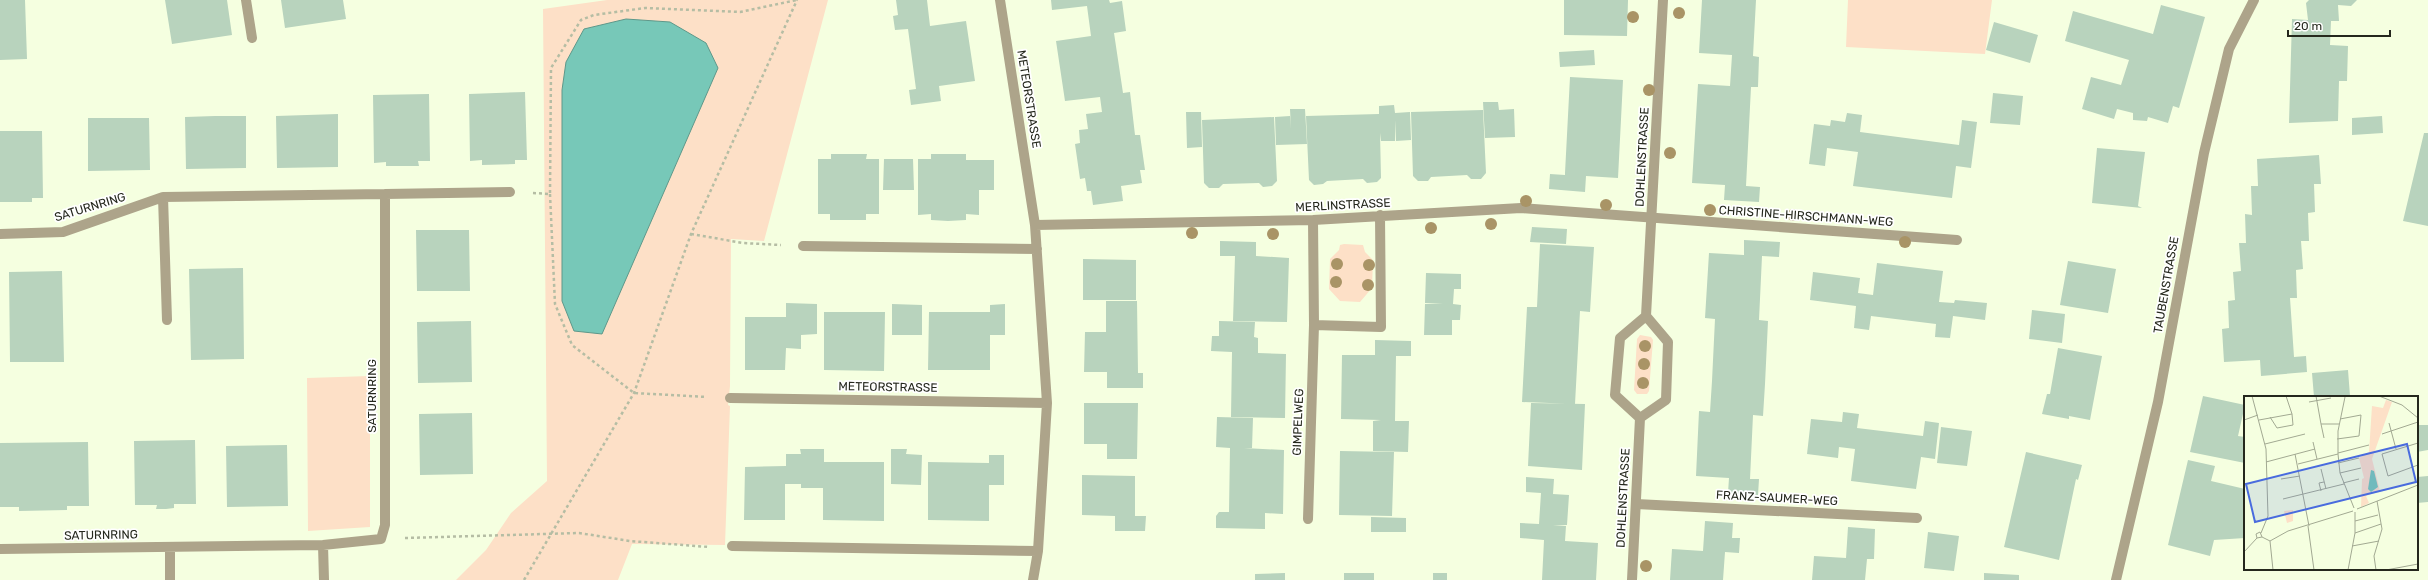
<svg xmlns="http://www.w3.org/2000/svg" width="2428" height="580" font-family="Rubik,sans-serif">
<rect width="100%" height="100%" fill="#f5ffe0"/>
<path fill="#fde0c7" d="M607,0h221l-64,241 -33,-2 -1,147 -2,19 2,1 -5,139 -93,-1 -14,36h-162l30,-30 25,-37 36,-32 -4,-472z
M1848,0h144l-7,54 -139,-7z
M1344,244l19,1 2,7 8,8 -1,28 -12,14 -20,-1 -11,-12 1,-30 9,-9 1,-5z
M1640,335l11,2 2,3 -4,51 -2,3h-10l-3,-4 3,-51z
M370,376v151l-62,4 -1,-153z"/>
<path fill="#77c8b8" stroke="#5e988a" d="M626,19l44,3 36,21 12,25 -116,266 -28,-3 -12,-30v-211l4,-28 18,-33z"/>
<path fill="#b8d3bd" d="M0,0h25l2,59 -27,1z
M165,0h62l5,35 -60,9z
M281,0h62l3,19 -61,9z
M896,0h31l3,26 36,-5 9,60 -36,5 2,15 -30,4 -2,-15 7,-1 -8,-60 -13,1 -2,-14 5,-1z
M1051,0h58l1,3 12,-2 4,30 -12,2 9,60 7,-1 5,43h5l5,35h-5l2,13 -21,3 2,15 -30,4 -2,-14h-4l-2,-13 -5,1 -5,-35 5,-1 -1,-13 9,-1 -2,-15 16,-2 -2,-15 -35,4 -9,-60 35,-5 -4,-30 -35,4z
M1564,0h64l-1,36 -63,-1z
M1702,0h54l-3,56 6,1 -1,30h-7l-5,99 14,1 -1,15 -35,-2 1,-15 -33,-2 6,-99 32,2 2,-31 -33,-2z
M2309,0h48l-6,6 -13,-1 1,16h-8l-1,24 18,1 -1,35h-8l-1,40 -49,2 3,-104 16,1 -2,-17z
M2161,5l44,12 -26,91 -6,-2 -5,17 -20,-6 -1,4 -14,-1v-7l-16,-4 -3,10 -32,-10 9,-32 30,8 8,-25 -64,-19 8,-30 80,23z
M1994,22l44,13 -8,28 -44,-13z
M1594,50l1,15 -35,2 -1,-15z
M1570,77l53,3 -5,98 -32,-2 -1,16 -36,-3 1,-15 15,1v-2z
M525,92l2,68h-12v4l-33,1v-5l-12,1 -1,-67z
M1993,93l30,3 -3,29 -30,-2z
M429,94l1,67h-12l1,5h-33v-4l-12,1 -1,-68z
M1483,102h15l1,8 15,-1 1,28 -30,1z
M1394,105l1,8 15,-1 1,28 -15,1 -1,-21v21h-14l-1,-8 1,45 -4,4 -10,1 -4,-4 -36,2 -4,3 -9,1 -5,-5 -3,-64 73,-2v-8z
M1290,109h15l2,35 -31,1 -1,-28 15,-1 1,13z
M1483,110l3,63 -5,6h-10l-4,-4 -36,2 -3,4h-10l-5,-5 -2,-64z
M1186,112h15l1,35 -15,1z
M1847,113l15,2 -2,17 99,13 3,-25 15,2 -6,46 -15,-2 -4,32 -99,-12 5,-34 -31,-4 -2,18 -16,-2 5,-40 16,2 1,-6 14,2z
M338,114v53l-61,1 -1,-52z
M215,116h31v52l-60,1 -1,-52z
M2382,116l1,17 -31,2v-17z
M1274,117l3,64 -5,5 -9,1 -4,-4 -36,1 -4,4h-10l-5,-5 -2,-63z
M88,118h61l1,52 -62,1z
M0,131h42l1,67h-11v4h-32z
M2424,133h4v93l-25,-5z
M2097,148l48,4 -7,54 4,2 -50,-5z
M831,154h36l-1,5h13v55h-13v6h-36v-6h-12v-55h13z
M931,154h35v6h28v30h-15v25l-13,-1v6l-18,1 -17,-1v-6l-13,1v-56h13z
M2319,155l2,29h-7l1,28 -7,1 1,28h-8l2,28 -7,1 1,28h-7l4,59 12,-1 1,16 -46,4 -1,-16 -36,2 -2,-33 7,-1 -1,-27 7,-1 -2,-28 8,-1 -2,-28h7l-1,-29 7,1 -1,-29h7l-1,-27z
M884,159h29l1,31h-31z
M1532,227l35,2 -1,15 -36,-2z
M416,230h53l1,61h-53z
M1744,240l36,2 -1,15 -17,-1 -3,64 9,1 -3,63 -2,32 -10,-1 -3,64h9l-1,16 -30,-2 1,-15 -33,-2 3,-65 11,1 2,-31 3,-62 -10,-1 4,-65 35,2z
M1220,241l36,1v14l33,2 -2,64 -54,-1 2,-65h-15z
M1540,244l54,3 -4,65 -10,-1 -5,93 -53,-2 5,-95h10z
M1083,259l53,1v40h-53z
M2068,261l48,8 -8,44 -48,-8z
M1877,263l66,8 -4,31 15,1 1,-3 32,3 -2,17 -32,-4 -3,22 -15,-1 1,-13 -65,-8 -2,14 -15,-2 2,-22 -46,-6 3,-28 47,6 -2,15 15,2z
M243,268l1,91 -53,1 -2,-91z
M62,271l2,91h-54l-1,-90z
M1426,273l35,1v15h-7l-1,15 8,1 -1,15h-8v15h-28l1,-31h18l-18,-1z
M1106,301h31l1,72h5v15h-36v-16h-23l1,-40h21z
M786,303l31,1v30l-16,1v14l-15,-1 -1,22h-40v-53h41z
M892,304l30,1v30h-30z
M1005,304v31h-15v35h-62l1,-58h61v-7z
M2032,310l33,4 -3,29 -33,-4z
M824,312h61l-1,59 -60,-1z
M471,321l1,61 -54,1 -1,-61z
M1219,321l36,1 -1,15 4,1v15l28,1 -1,64 -54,-1 1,-65 -21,-1 1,-15h7z
M1375,340l36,1v15h-15l-1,65h14l-1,31 -35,-1v-30l8,-1 -40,-1 1,-64h33z
M2058,348l44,8 -12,64 -21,-4v3l-27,-5 5,-20h3z
M2348,370l2,26 -36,1 -2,-24z
M2203,396l42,9 -7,31 7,1v26l-55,-11z
M1084,403h54l-1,56h-30v-15h-23z
M1531,403l54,1 -3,66 -54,-4z
M1843,412l16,2 -2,14 66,8 2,-15 14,2 -4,36 -14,-2 -5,32 -65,-8 4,-32 -16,-2 -1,11 -31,-4 4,-35 31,3z
M472,413l1,61 -53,1 -1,-61z
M1217,417l36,1 -1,30h-8l40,2 -1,64 -18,-1v16l-49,-1v-12l3,-4h10l1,-64 -14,-1z
M2417,425h11v25l-11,2z
M1941,427l31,4 -5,35 -30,-3z
M195,440l1,64h-22v4l-8,1h-10l1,-4h-22l-1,-64z
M88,442l1,64h-22v4l-48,1v-4h-19v-64z
M287,445l1,61 -61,1 -1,-61z
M800,449h24v13h60v59l-61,-1v-32h-22v-4h-16v36h-41l1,-53 41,-1v-12h15z
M891,449h16l-1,5 16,1 -1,30 -30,-1z
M1340,451l54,1 -2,64 -53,-1z
M2026,452l56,13 -4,15 -2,-1 -17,81 -55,-13z
M989,455h15v30h-15v36l-61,-1v-58l61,1z
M2188,460l27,6 -4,15 34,8v49l-31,2 -4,16 -42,-11z
M1082,475l53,1v40h11l-1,15h-30v-15l-33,-1z
M2428,476v26l-11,1v-26z
M1526,477l28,2 -1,15 16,1 -2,30h-14l13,1 -1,15 33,2 -2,37h-54l2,-40 -24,-2v-15l19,1 2,-31 -15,-1z
M1371,517l35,1v14h-35z
M1705,521l28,2 -1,15h8l-1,15 -14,-1 -2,28h-53l2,-31 31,2z
M1848,527l27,2 -1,30h-7l-2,21h-53l2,-24 32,2z
M1928,532l31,4 -5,35 -30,-3z
M1285,573v7h-30v-6z
M1344,573h30v7h-30z
M1433,573h14v7h-14z
M1984,573l35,2v5h-35z"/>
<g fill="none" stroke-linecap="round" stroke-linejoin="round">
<path stroke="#b5bda4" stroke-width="2.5" stroke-dasharray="3 3" stroke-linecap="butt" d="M533,193l17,1 1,-126 30,-48 13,-5 51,-7 95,4 57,-12
M550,194l5,110 17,41 62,48 73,4
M691,234l52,9 38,2
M405,538l174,-5 51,8 79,6
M524,580l110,-187 57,-159 106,-234"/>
<path stroke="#ada48a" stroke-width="10" d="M246,0l6,38
M1000,0l35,225 12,178 -9,148 -5,29
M385,194l125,-2
M163,197l4,123
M1035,225l278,-5 208,-12 436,32
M0,234l63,-2 100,-35 222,-3v331l-4,14 -58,6 -323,4
M803,246l234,3
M1314,325l67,2 -1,-112
M730,398l317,5
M1640,418l26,-18 2,-58 -22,-26
M1636,504l281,14
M1308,519l6,-194 -1,-105
M323,545l1,35
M732,546l306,5
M170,547v33
M1632,580l8,-162 -25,-23 5,-57 26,-22 17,-316
M2116,580l42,-178 46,-249 25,-104 25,-49"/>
</g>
<g fill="#a99466">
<circle cx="1679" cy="13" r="6"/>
<circle cx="1633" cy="17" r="6"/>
<circle cx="1649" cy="90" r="6"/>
<circle cx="1670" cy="153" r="6"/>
<circle cx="1526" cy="201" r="6"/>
<circle cx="1606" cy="205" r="6"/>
<circle cx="1710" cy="210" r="6"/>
<circle cx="1793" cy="215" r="6"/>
<circle cx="1491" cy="224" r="6"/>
<circle cx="1431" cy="228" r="6"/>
<circle cx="1192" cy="233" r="6"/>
<circle cx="1273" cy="234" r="6"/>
<circle cx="1905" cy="242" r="6"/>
<circle cx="1337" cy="264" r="6"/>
<circle cx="1369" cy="265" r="6"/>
<circle cx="1336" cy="282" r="6"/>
<circle cx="1368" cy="285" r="6"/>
<circle cx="1645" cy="346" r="6"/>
<circle cx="1644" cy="364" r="6"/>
<circle cx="1643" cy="383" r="6"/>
<circle cx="1646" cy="566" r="6"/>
</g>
<g text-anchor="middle" stroke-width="3.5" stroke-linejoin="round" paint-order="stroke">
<g font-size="12" fill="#25281d" stroke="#fff">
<text transform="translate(1029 99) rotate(81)" y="4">METEORSTRASSE</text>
<text transform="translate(1642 157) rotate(-87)" y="4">DOHLENSTRASSE</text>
<text transform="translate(1343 205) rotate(-3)" y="4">MERLINSTRASSE</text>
<text transform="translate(90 207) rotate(-17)" y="4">SATURNRING</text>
<text transform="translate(1806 216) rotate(4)" y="4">CHRISTINE-HIRSCHMANN-WEG</text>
<text transform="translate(2166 285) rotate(-80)" y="4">TAUBENSTRASSE</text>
<text transform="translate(888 387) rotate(1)" y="4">METEORSTRASSE</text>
<text transform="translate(372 396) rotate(-90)" y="4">SATURNRING</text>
<text transform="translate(1298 422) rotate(-88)" y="4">GIMPELWEG</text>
<text transform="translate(1623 498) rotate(-87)" y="4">DOHLENSTRASSE</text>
<text transform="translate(1777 498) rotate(3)" y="4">FRANZ-SAUMER-WEG</text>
<text transform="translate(101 535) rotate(-1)" y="4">SATURNRING</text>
</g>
</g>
<g transform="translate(2244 396)">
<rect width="174" height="174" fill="#f5ffe0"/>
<path d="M142,4l6,2 -20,57 8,32 -14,5 3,7 -8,4 1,-28 2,-1 -5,-20 10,-6 3,-46 11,2zM49,114v11l-6,2 -3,-12z" fill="#fde0c7"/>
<path d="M127,74l3,1 4,16 -7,5 -3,-3z" fill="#77c8b8"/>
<path fill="none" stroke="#a2a992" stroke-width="1" d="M8,0l14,53 2,67 -7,17M72,0l5,28h18M135,0l23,9 16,13M101,1l-7,34v23l2,19 14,35M65,6l22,-4M26,21l7,11 16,-3 -1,-11M0,24l14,-5M15,24l33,-6 -6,-18M145,27l7,26M77,28l3,14M138,38l36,-12M93,43l22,-3 2,-21 -21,4M69,46l4,17M174,47l-36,11 6,22 30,-11M21,48l40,-10M94,57l31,-8M51,58l14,72M22,66l49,-13M94,67l21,-5M54,68l40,-10M77,73l5,20M96,77l21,-5M37,83l19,-3M99,87l16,-4M77,95l-2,-8 5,-1M39,103l61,-15M113,113l61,-24M111,125l23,-6M64,130l6,44M111,137l26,-9M18,141l8,4 18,-10 65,-20M26,145l3,29M108,150l27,-5M0,156l13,-14 5,-1 -2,-5 -4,2 1,4M104,174l7,-37v-21M132,174l-2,-14 8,-27 -5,-28M142,174l32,-6"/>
<path fill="#496bde" fill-opacity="0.15" stroke="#496bde" stroke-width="2" d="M163,48l9,38 -161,40 -9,-38z"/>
<rect width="174" height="174" fill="none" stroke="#25281d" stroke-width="2"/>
</g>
<path d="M2288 30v6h102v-6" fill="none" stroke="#25281d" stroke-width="2"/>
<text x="2294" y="30" font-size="12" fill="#25281d" stroke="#ffffff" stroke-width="3" paint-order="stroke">20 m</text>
</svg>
